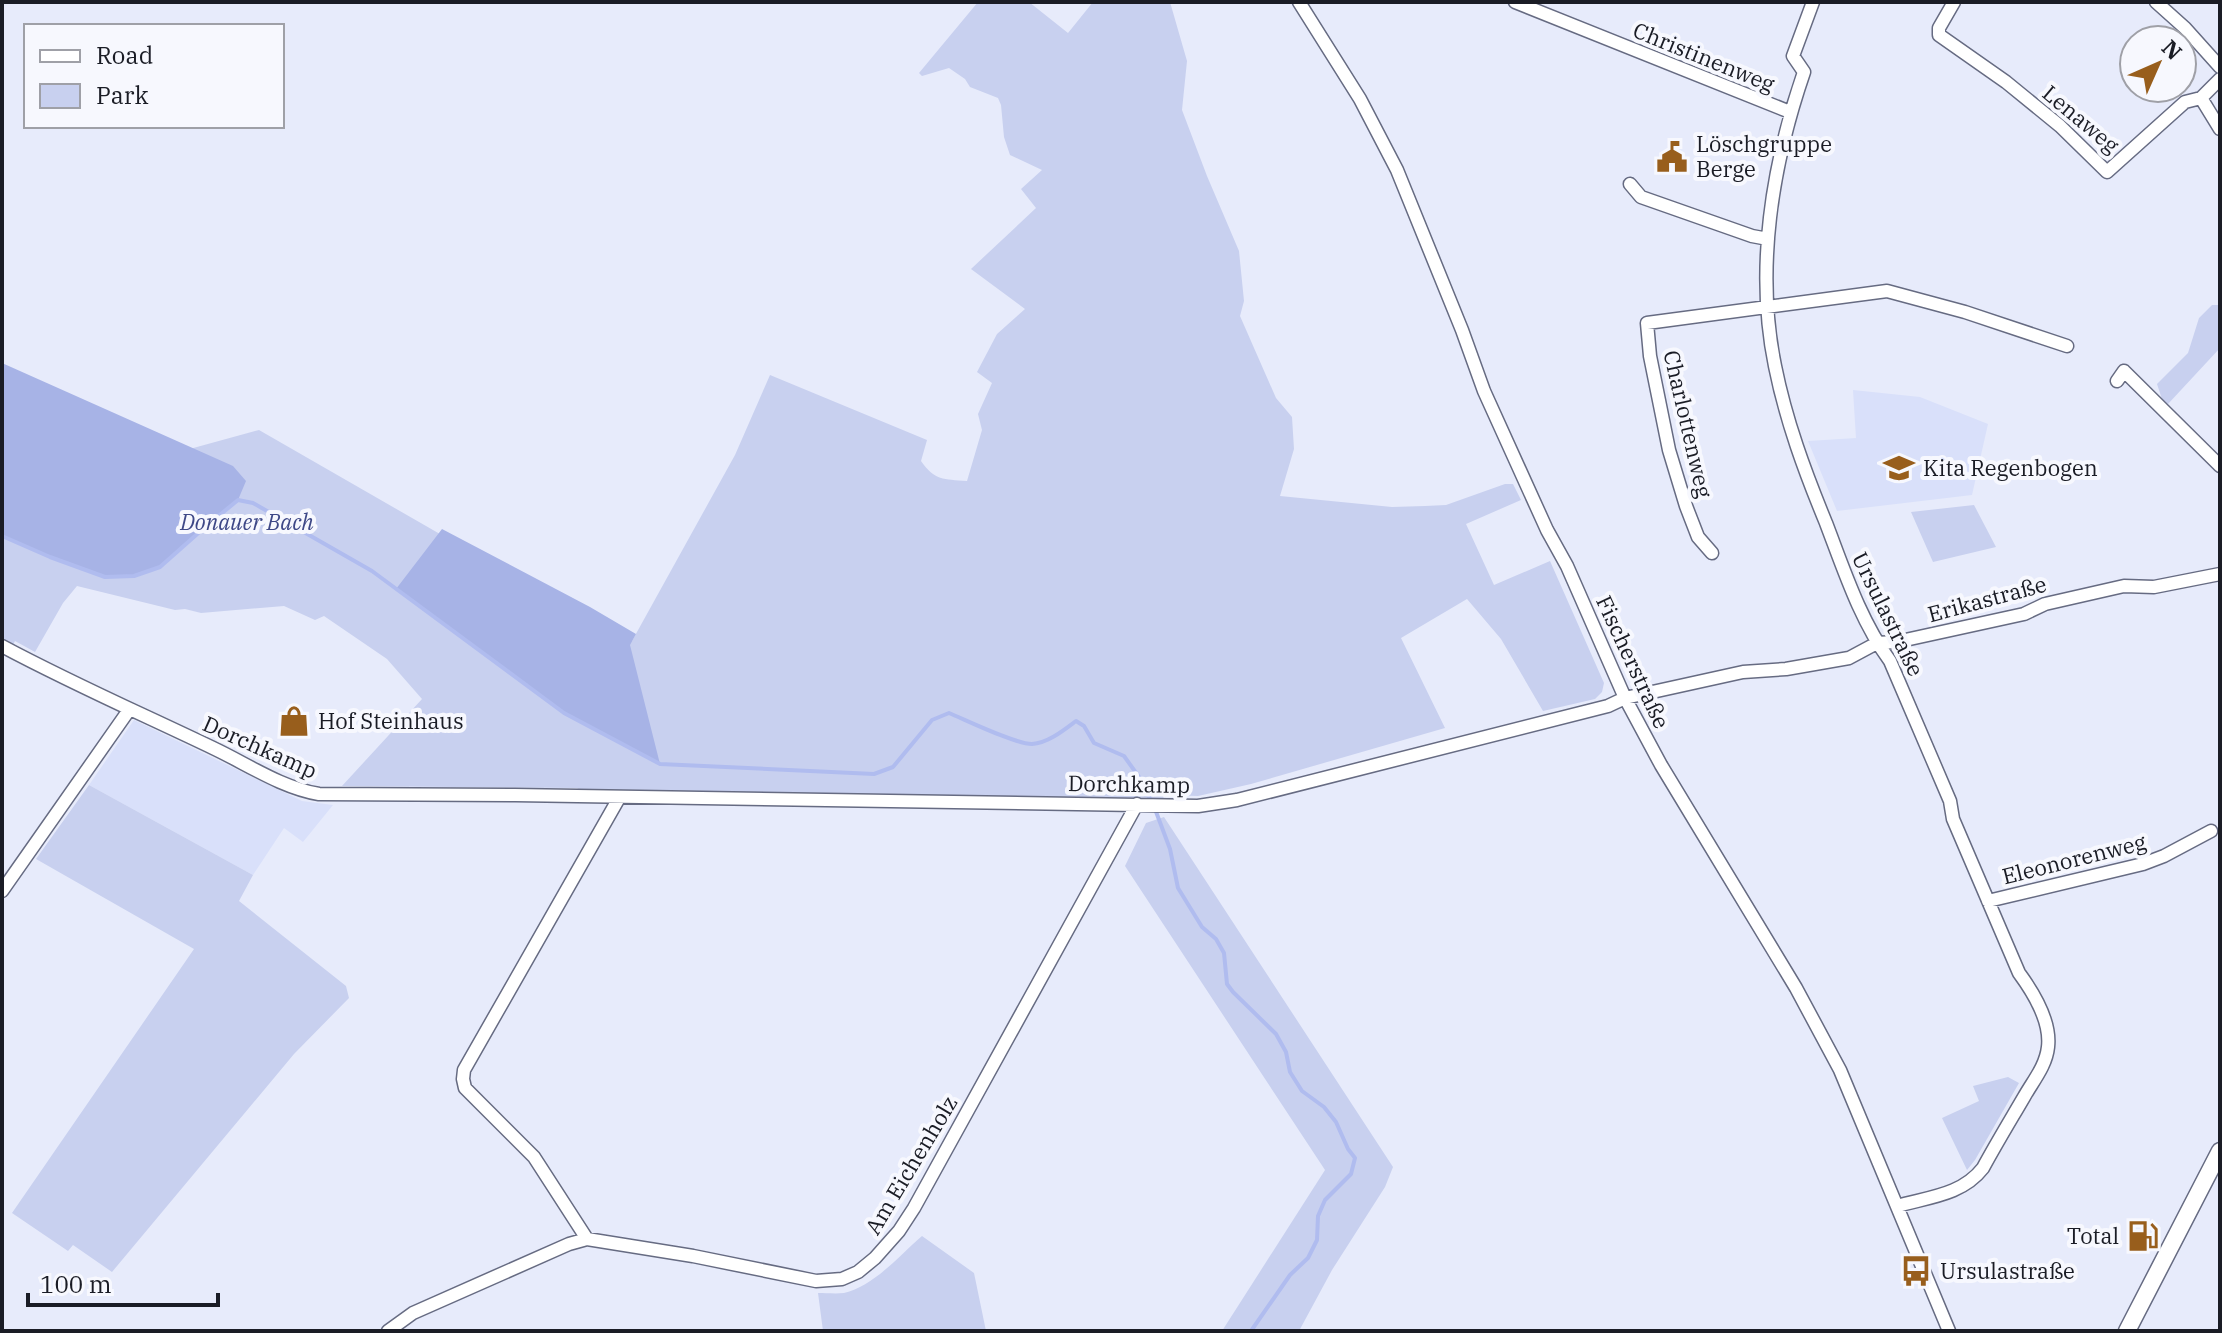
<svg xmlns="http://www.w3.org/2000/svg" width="2222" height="1333" font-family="'IBM Plex Serif',serif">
<rect width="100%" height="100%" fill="#e7ebfb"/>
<path fill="#d9e0fa" d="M1853,390l67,7 68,27 -16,71 -135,16 -29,-70 48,-3z
M134,720l168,81 31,4 -30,37 -19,-14 -31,47 -164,-90z"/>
<path fill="#c8d0ef" d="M978,2h51l39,31 25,-31h77l17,59 -5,49 25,66 32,75 5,50 -4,15 36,82 16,19 2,32 -14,47 112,11 33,-1 21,-1 59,-21h8l8,16 -55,24 28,61 56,-24 54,122 -2,9 -7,7 -52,12 -42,-72 -34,-40 -66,39 44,90 -194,56 -53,12 -35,-1 1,5 -582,-9 -5,-3 -235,-2 80,-87 -35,-40 -63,-43 -9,4 -31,-14 -83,7 -16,-4 -10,1 -98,-24 -14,17 -28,49 -20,-11 -2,4 -11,-6v-235l144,57 113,-31 367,211h6l103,-186 35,-80 157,65 -6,21c14,20 22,18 46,20l15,-51 -4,-16 14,-31 -15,-11 20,-38 28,-25 -54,-40 65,-61 -15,-19 21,-19 -32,-15 -6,-18 -3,-32 -3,-7 -28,-11 -5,-8 -16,-11 -27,8 -3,-3z
M2212,305h8v43l-52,56 -6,-5 -5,-15 31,-31 11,-35z
M1974,505l22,42 -63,15 -22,-50z
M89,785l164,90 -14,26 107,85 3,12 -55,56 -182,218 -39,-27 -5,6 -56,-38 182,-264 -158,-90z
M1164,817l229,350 -8,20 -53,83 -33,61h-77l103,-161 -200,-304 21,-43z
M2008,1077l11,6 -44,77 -8,10 -25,-52 37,-17 -6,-15z
M922,1236l52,37 12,58h-163l-5,-38c8,0 18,1 26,0 30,-7 56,-38 78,-57z"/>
<path fill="#a7b3e6" d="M2,363l231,103 13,15 -8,19 -34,28 -44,39 -26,9 -29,1 -55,-19 -48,-22z
M442,529l148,78 46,27 -6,11 30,119 -96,-51 -168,-124z"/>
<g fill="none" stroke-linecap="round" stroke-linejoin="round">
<path stroke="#b0bcef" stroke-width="4" d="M2,536l48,21 55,20 29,-1 26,-9 44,-39 34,-28 15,3 119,68 192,142 96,51 214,10 19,-7 39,-47 17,-7c17,7 66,31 83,31 16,-1 32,-14 44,-23l8,5 10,17 30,13 15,21 16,32 15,40 8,39 24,39 14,12 8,14 3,31 6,8 43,42 10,18 4,20 12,19 22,16 12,15 12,27 7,9 -4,16 -26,26 -7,16 -1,24 -9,18 -18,17 -39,56"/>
<defs>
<path id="minor" d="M1299,2l61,97 37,71 65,160 22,61 63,139 20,36 58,132 36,67 135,223 44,82 109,261
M1515,2l275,110
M1813,2l-20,54 11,16c-32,93 -49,197 -29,294 11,55 30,106 51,157 18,47 34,97 64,138l60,140 3,18 66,154c14,19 32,49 29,74 -2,19 -15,34 -24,50 -14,24 -28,47 -41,71 -21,27 -54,29 -86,38
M1954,2l-15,26v7l67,47 54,44 47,46 78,-70 16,-4 19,-19
M2156,2l29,26 35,39
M2201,98l19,31
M1630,184l11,13 111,39 16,3
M2117,381l7,-10 96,95
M1712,553l-14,-16 -12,-31 -17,-56 -19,-94 -3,-33 240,-32 78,21 102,34
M2,646c69,37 140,68 211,102 34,16 69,40 106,46l196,1 683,11 39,-6 371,-94 17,-8 118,-26 43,-3 63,-11 28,-15 19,-1 128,-28 21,-10 79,-18 30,1 66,-13
M2,891l127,-181
M1988,901l155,-37 21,-8 47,-25
M587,1239l-53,-82 -69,-69 -2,-9 1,-9 155,-272
M388,1331l25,-18 156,-69 18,-5 106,17 123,25 26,-2 16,-7 17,-14 24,-27 15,-23 223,-404"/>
<path id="major" d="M2127,1331l93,-180"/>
</defs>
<use href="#minor" stroke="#666b82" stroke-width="15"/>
<use href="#major" stroke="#666b82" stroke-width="19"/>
<use href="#minor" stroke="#fff" stroke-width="12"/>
<use href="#major" stroke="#fff" stroke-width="16"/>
</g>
<defs>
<symbol id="civic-bare" viewBox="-9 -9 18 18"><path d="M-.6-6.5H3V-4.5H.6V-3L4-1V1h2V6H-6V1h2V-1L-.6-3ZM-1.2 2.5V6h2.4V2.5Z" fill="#985e1c" stroke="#f7f8fe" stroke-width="2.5" paint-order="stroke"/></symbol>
<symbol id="school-bare" viewBox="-9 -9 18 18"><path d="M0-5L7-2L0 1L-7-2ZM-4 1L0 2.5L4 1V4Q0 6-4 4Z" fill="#985e1c" stroke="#f7f8fe" stroke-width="2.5" paint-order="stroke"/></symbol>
<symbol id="shop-bare" viewBox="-9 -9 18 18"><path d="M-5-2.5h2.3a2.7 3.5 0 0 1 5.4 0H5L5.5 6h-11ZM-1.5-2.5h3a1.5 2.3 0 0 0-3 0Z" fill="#985e1c" stroke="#f7f8fe" stroke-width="2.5" paint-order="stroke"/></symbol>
<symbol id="fuel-bare" viewBox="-9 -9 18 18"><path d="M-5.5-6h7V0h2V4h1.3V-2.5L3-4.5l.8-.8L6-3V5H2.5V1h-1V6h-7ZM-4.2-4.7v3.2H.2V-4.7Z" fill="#985e1c" stroke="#f7f8fe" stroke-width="2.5" paint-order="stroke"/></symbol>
<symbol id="bus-bare" viewBox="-9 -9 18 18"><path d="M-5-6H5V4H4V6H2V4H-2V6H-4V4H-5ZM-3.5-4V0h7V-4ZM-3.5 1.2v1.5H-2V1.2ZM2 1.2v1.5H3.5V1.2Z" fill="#985e1c" stroke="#f7f8fe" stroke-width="2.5" paint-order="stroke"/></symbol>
</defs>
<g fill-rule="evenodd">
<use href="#civic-bare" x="1650" y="135" width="44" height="44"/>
<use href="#school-bare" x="1877" y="446" width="44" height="44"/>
<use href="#shop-bare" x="272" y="699" width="44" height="44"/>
<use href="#fuel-bare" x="2121" y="1214" width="44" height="44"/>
<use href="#bus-bare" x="1894" y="1249" width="44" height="44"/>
</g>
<g text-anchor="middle" stroke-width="8" stroke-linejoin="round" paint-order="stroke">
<g font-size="22" fill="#1a1c25" stroke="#f7f8fe">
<text transform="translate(1704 57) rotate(22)" y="8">Christinenweg</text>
<text transform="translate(2081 119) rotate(40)" y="8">Lenaweg</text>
<text transform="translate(1688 424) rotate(77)" y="8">Charlottenweg</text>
<text transform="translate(1987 599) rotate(-15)" y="8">Erikastraße</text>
<text transform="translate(1888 614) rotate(64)" y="8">Ursulastraße</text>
<text transform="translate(1633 662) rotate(65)" y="8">Fischerstraße</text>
<text transform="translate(260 747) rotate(24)" y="8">Dorchkamp</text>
<text transform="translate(1129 784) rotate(1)" y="8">Dorchkamp</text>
<text transform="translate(2074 859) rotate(-14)" y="8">Eleonorenweg</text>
<text transform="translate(911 1165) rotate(-59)" y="8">Am Eichenholz</text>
</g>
<g font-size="22" fill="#1a1c25" stroke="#f7f8fe" text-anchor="start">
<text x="1696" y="152">Löschgruppe<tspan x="1696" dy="25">Berge</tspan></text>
<text x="1923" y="476">Kita Regenbogen</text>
<text x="318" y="729">Hof Steinhaus</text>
<text x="2119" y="1244" text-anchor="end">Total</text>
<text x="1940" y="1279">Ursulastraße</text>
</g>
<g font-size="22" font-style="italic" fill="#3e4887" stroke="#f7f8fe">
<text x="247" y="530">Donauer Bach</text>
</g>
</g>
<rect width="2222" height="1333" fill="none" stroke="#1a1c25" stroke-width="8"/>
<rect x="24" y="24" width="260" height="104" fill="#f7f8fe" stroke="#9fa0a7" stroke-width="2"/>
<rect x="40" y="50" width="40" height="12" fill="#ffffff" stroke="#9fa0a7" stroke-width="2"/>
<text x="96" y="64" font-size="24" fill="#1a1c25">Road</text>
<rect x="40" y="84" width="40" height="24" fill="#c8d0ef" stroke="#9fa0a7" stroke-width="2"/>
<text x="96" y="104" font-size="24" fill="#1a1c25">Park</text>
<g transform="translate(2158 64) rotate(45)"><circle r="38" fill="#f7f8fe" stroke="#9fa0a7" stroke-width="2"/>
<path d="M0-6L14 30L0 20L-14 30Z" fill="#985e1c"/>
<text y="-12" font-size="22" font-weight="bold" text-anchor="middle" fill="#1a1c25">N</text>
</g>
<path d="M28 1293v12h190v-12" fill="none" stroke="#1a1c25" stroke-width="4"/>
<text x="40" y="1293" font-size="24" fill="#1a1c25" stroke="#f7f8fe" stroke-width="6" paint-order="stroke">100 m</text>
</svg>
